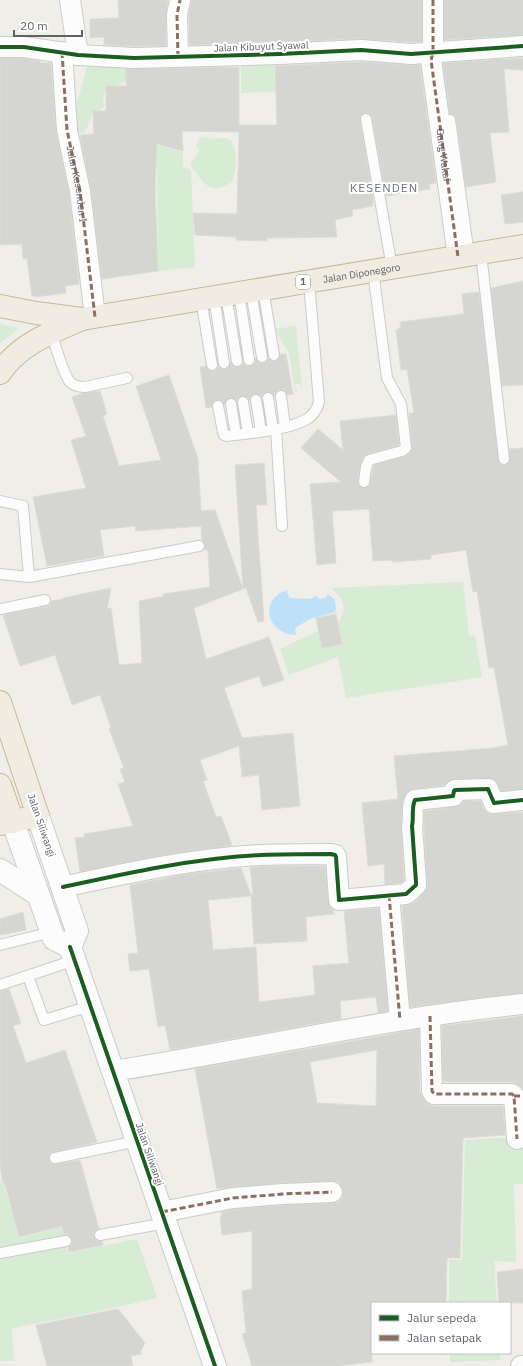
<svg xmlns="http://www.w3.org/2000/svg" width="523" height="1366" font-family="'IBM Plex Sans',sans-serif">
<rect width="100%" height="100%" fill="#efeee9"/>
<path fill="#d8ebd5" d="M274,62l1,30 -34,1v-30z
M90,63l43,2 8,7 -7,6 -19,8 -9,5 -3,6 1,10 -13,9 -4,12 -4,5 -5,-1 -5,-2v-22l6,-11 8,-30z
M200,137l13,2 12,-1 7,3c6,16 5,24 0,41 -17,11 -26,6 -36,-9 -3,-4 -6,-7 -5,-11 4,-4 7,-7 8,-13l-2,-1 -1,-2z
M157,145l26,7v15l8,3 4,97 -37,4z
M0,324l18,4v1l-18,14z
M296,326l6,63v2l-2,-8 -5,1 2,8 -2,-1 -6,-38 -15,-24z
M463,582l6,54 6,-1 7,42 -136,21 -8,-41 -49,18 -9,-26 59,-28c9,-15 4,-23 -8,-33z
M516,1137l7,8v39h-9l2,78 -22,-1 3,42h-48v-43h13l3,-120z
M0,1177l2,8h2l15,53 42,-11 7,26 69,-14 20,59 -72,16 -73,14 2,33h-14z
M450,1353h50v7l-50,2z"/>
<path fill="#bee1f8" d="M287,590l2,8 21,1 6,-3 4,3 5,-1 3,-4 7,6 1,8 -1,4 -25,7 -15,9 1,7c-30,-1 -37,-36 -9,-45z"/>
<path fill="#d5d5d2" stroke="#dedcd8" fill-rule="evenodd" d="M118,0h50l-2,15v31h-32l-30,-1v-8l-14,1v-19l29,-1z
M191,0h231v42h-11l-51,-3 -171,6v-29z
M444,0h79v35l-79,5z
M0,58h23l17,3v2h11l5,68 13,62 10,91 -14,2 1,7 -31,4v-1h-3l-5,-37h-4l-1,-15 -22,1z
M523,58v12l-19,-1 5,63 -19,1 6,49 -30,5 -10,-68 -1,-3 -5,-2 -7,-51z
M361,62l49,3h10l16,118 -7,1 1,5 -44,7 -14,-78 -3,-5h-4l-5,3v4l13,78v8l-21,4 1,6 -18,4 2,17 -70,1v3l-31,-1v-3l-41,-2 -2,-22 44,1 2,-82 -57,-1 1,20 -26,-7 -2,43 3,84 -56,8 -11,-89 -11,-55 14,-1 -1,-23h13v-25h21l-2,-17 114,-2v60v-2h38l-2,-59z
M523,192v30l-18,2 -4,-29z
M523,281v104l-21,1 -11,-98z
M479,292l20,171 5,2 6,-3 -1,-13 14,-1v341l-22,2 -6,-11 -7,-2 -33,1 -8,3 -3,3 -30,4 -6,2 -5,10 -2,26 3,53 -3,3 -16,1 -1,-20 -16,2 -6,-63 36,-4 -4,-43 99,-8 15,-3 -14,-78 -5,1 -12,-77 -4,1 -7,-42 -35,5v4l-38,3 -1,-2 -19,1 -4,-52 -37,2 4,52 -19,2 -7,-81 31,-2 -40,-34 17,-19 25,21 -3,-29 56,-6 3,30 -34,10 -5,11 -2,19 5,3 6,-2 5,-21 30,-8 6,-4 2,-6 -3,-34h5l-7,-44 -6,1 -5,-40h2v-2h3l-1,-6 64,-8 -2,-20z
M280,354h6l7,40 -6,1 -3,-5h-4l-5,3 -1,4 -3,-5h-4l-3,1 -2,4 -4,-3 -6,1 -3,6 -1,-3 -6,-2 -3,1 -2,4 -4,-3 -6,1 -3,6 -4,-5h-4l-4,4v3l-6,1 -6,-41 6,-1 1,3 6,2 3,-1 2,-4 4,3 6,-1 3,-6 4,5 6,-1 2,-3 3,3h4l5,-3v-5l4,5h4l3,-1 2,-4 4,3 6,-1z
M169,375l29,84 3,52 14,-1 28,79 -49,19 12,51 63,-22 15,43 -21,7 -4,-11 -35,12 18,50 51,-5 7,73 -38,4 -3,-35 -17,2 -3,-31 -39,14 7,20 -4,1 13,36 5,-1 11,29 -73,11 -79,16 -5,-34 10,-1 -1,-3 49,-8 -15,-42 7,-2 -5,-13 4,-1 -15,-39 2,-1 -11,-33 -28,10 -17,-50 -35,11 -17,-51 43,-9 4,-1 1,-4 12,-2v-1l48,-10 -4,21 4,-1 8,57 23,-2 -3,-62 25,-5 -1,-2 47,-7 -2,-37h-4l1,-5 -3,-5 -1,-14 -65,5 -1,-5 -35,4 4,26 -57,10 -14,-69 53,-9 -15,-48 15,-4 -14,-39 11,-4 17,-2 7,23 -4,2 16,50 42,-6 -25,-74z
M264,463l3,42h-11l8,116 -6,1 -12,-34 -3,1 -8,-124z
M336,614l6,30 -20,4 -6,-30z
M463,801h18l2,7 5,5 7,1 28,-2v181l-113,14 -8,-101 5,-1 7,-2 13,-14v-8l-3,-54v-16l30,-4 6,-2z
M279,866h46l3,35 2,6 4,3v4l-28,3 1,24 -53,3 -3,-48 -43,4 5,50 43,-3 3,55 56,-7 -2,-29 36,-3 -5,-52 35,-3 9,103 -10,2 -2,-16 -36,4 1,18 -171,31 -5,-25 -7,2 -9,-58 -19,2 -2,-17 10,-1 -8,-68 58,-11 53,-6 10,27 2,-1 -3,-27z
M23,912l3,18 -26,5v-16z
M9,989l12,34 -8,3 13,37 39,-13 32,92 -43,10 -4,1 -1,6 1,4 6,1 24,-4 19,69 -5,3v5l3,4h5l1,4 -34,7 -1,-5 4,-3v-5l-3,-4h-5l-2,-9 -43,11 -14,-53h-2l-3,-17v-176z
M523,1016v74l-3,-4 -8,-4h-69l-1,-56z
M419,1029l1,62 2,6 6,7 6,2h69l2,29 -42,3 -3,120h-13l-1,45h-74v59l-35,4h-85l-10,-32 4,-1 -4,-42 10,-2v-58l-30,4 -2,-18h2l-1,-5 14,-3 49,-4 48,-2 6,-1 4,-4 1,-7 -2,-5 -3,-4 -6,-1 -50,2 -50,4 -15,2 -22,-120zM377,1050l-1,56 -59,-3 -7,-41z
M523,1269v34h-24l-2,-31z
M118,1309l27,34 -5,9 1,2 -10,2 2,10h-86l-11,-41z"/>
<g fill="none" stroke-linecap="round" stroke-linejoin="round">
<defs>
<path id="lane" d="M366,119l26,149
M450,120l19,135
M481,253l23,206
M263,289l11,66
M251,291l11,66
M239,293l10,67
M226,295l11,66
M214,297l10,66
M201,299l11,66
M51,332c4,12 12,42 19,50 4,4 10,5 15,5l42,-9
M281,396l4,31
M268,398l5,32
M256,400l5,31
M243,402l5,31
M231,404l5,31
M218,406l5,26 1,3 3,1c24,-3 58,-5 80,-17 7,-4 10,-10 12,-17l-10,-121
M276,429l6,97
M364,482l2,-15 3,-7 33,-9 4,-3 -5,-44 -14,-26 -14,-107
M0,501l23,5 6,71
M0,574l29,3 170,-31
M0,609l45,-9
M0,945l52,-13
M28,976l16,44 46,-14
M0,985l75,-25
M55,1158l83,-17
M100,1235l66,-12
M0,1253l66,-12"/>
<g id="street">
<path d="M70,0l8,55"/>
<path d="M433,0v53l-2,7 27,197"/>
<path d="M0,47h24l54,8 56,3 146,-4 81,-4 50,4 112,-8"/>
<path id="s1" d="M62,52l5,78 13,61 15,126"/>
<path d="M178,57l-1,-42 3,-15"/>
<path d="M63,887c64,-14 132,-29 198,-32 23,-1 47,-1 70,-1l4,1 1,2 3,43 67,-6 10,-9v-3l-4,-56c2,-8 -1,-18 3,-26l38,-4 1,-5 1,-1 33,-1 6,14 29,-3"/>
<path d="M389,895l11,125"/>
<path d="M430,1016l2,75 2,3h78l2,2 3,43"/>
<path d="M113,1071c137,-21 272,-53 410,-67"/>
<path d="M162,1212l71,-14 50,-4 49,-2"/>
<path d="M521,1366h2"/>
</g>
<path id="secondary" d="M38,816l39,115 -7,16 145,419
M13,822l41,117 16,8
M0,870l37,24"/>
<g id="highway">
<path d="M0,306l36,7 46,6"/>
<path id="s2" d="M0,373c19,-29 52,-41 82,-54l441,-73"/>
<path d="M0,702l38,114 -38,8"/>
<path d="M0,785l13,37"/>
</g>
</defs>
<use href="#lane" stroke="#cbcbca" stroke-width="12"/>
<use href="#street" stroke="#cbcbca" stroke-width="22"/>
<use href="#secondary" stroke="#cccccb" stroke-width="24"/>
<use href="#highway" stroke="#c7b895" stroke-width="24"/>
<use href="#lane" stroke="#fdfcfc" stroke-width="10"/>
<use href="#street" stroke="#fdfcfc" stroke-width="20"/>
<use href="#secondary" stroke="#fdfcfc" stroke-width="22"/>
<use href="#highway" stroke="#f1ece2" stroke-width="22"/>
<g stroke="#8d6e63" stroke-width="3" stroke-dasharray="6 3" stroke-linecap="butt">
<path id="s3" d="M433,0v53l-2,7 27,197"/>
<path d="M62,52l5,78 13,61 15,126"/>
<path d="M178,57l-1,-42 3,-15"/>
<path d="M389,895l11,125"/>
<path d="M430,1016l2,75 2,3h78l2,2 3,43"/>
<path d="M514,1096h9"/>
<path d="M162,1212l71,-14 50,-4 49,-2"/>
</g>
<defs>
<path id="cycleway" d="M0,47h24l54,8 56,3 146,-4 81,-4 50,4 112,-8
M63,887c64,-14 132,-29 198,-32 23,-1 47,-1 70,-1l4,1 1,2 3,43 67,-6 10,-9v-3l-4,-56c2,-8 -1,-18 3,-26l38,-4 1,-5 1,-1 33,-1 6,14 29,-3
M70,947l145,419"/>
</defs>
<use href="#cycleway" stroke="#fff" stroke-width="6"/>
<use href="#cycleway" stroke="#1b5e20" stroke-width="4"/>
</g>
<g text-anchor="middle" stroke-width="4" stroke-linejoin="round" paint-order="stroke">
<rect fill="#fff" stroke="#8f9295" stroke-width="1" x="296" y="275" width="14" height="14" rx="3"/>
<g font-size="9" font-weight="bold" fill="#5f6368">
<text x="303" y="285">1</text>
</g>
<g font-size="10" fill="#5f6368" stroke="#fff">
<text transform="translate(261 46) rotate(-2)" y="4">Jalan Kibuyut Syawal</text>
<text dy="4" stroke="none"><textPath href="#s3" startOffset="156">Gang Wakaf</textPath></text>
<text dy="4" stroke="none"><textPath href="#s1" startOffset="133">Jalan Kesenden I</textPath></text>
<text dy="4" stroke="none"><textPath href="#s2" startOffset="383">Jalan Diponegoro</textPath></text>
<text transform="translate(42 825) rotate(71)" y="4">Jalan Siliwangi</text>
<text transform="translate(150 1154) rotate(71)" y="4">Jalan Siliwangi</text>
</g>
<g font-size="12" letter-spacing="1" fill="#70757a" stroke="#fff">
<text x="384" y="192">KESENDEN</text>
</g>
</g>
<rect x="371" y="1302" width="140" height="52" fill="#ffffff" stroke="#bfc1c3"/>
<rect x="379" y="1315" width="20" height="6" fill="#1b5e20" stroke="#bfc1c3"/>
<text x="407" y="1322" font-size="12" fill="#5f6368">Jalur sepeda</text>
<rect x="379" y="1335" width="20" height="6" fill="#8d6e63" stroke="#bfc1c3"/>
<text x="407" y="1342" font-size="12" fill="#5f6368">Jalan setapak</text>
<path d="M14 30v6h68v-6" fill="none" stroke="#5f6368" stroke-width="2"/>
<text x="20" y="30" font-size="12" fill="#5f6368" stroke="#ffffff" stroke-width="3" paint-order="stroke">20 m</text>
</svg>
